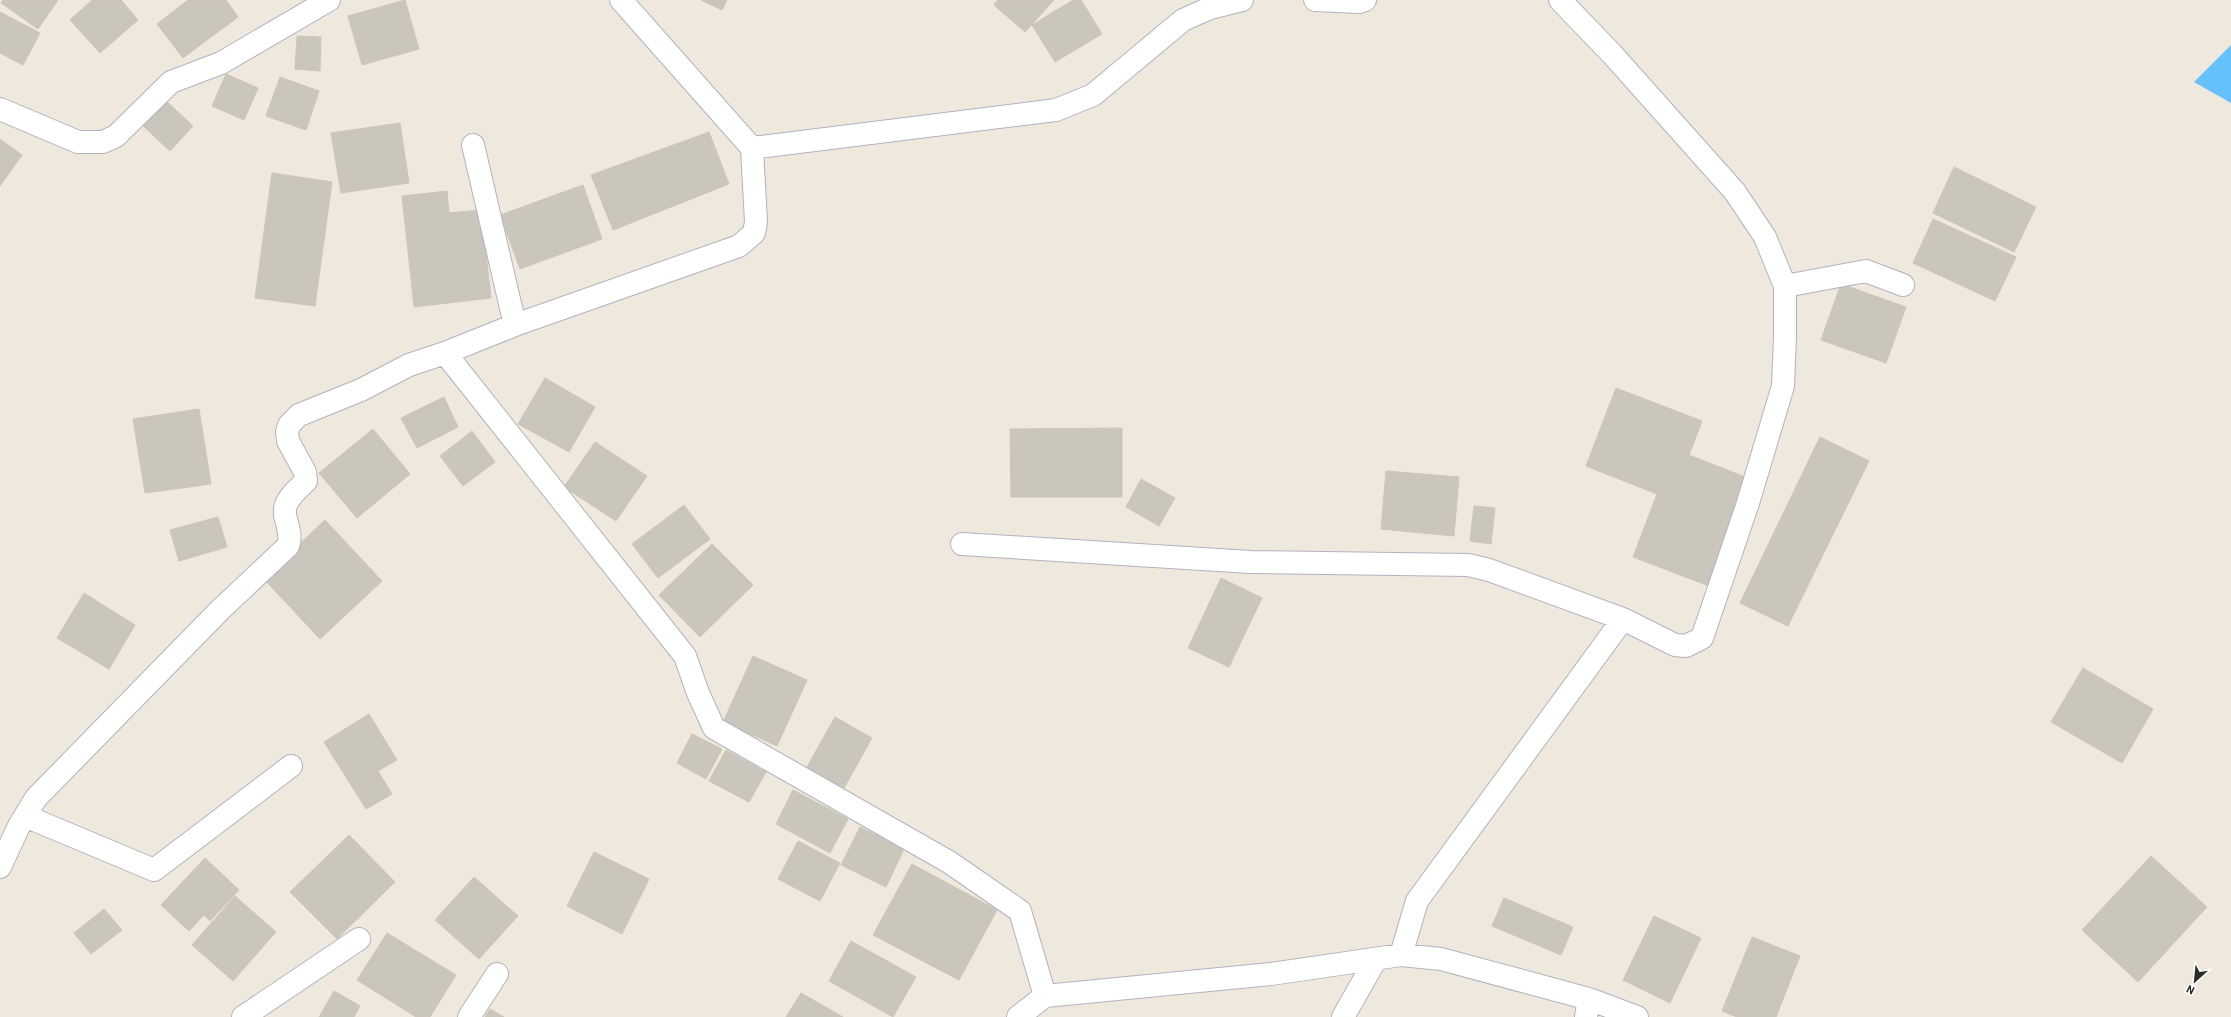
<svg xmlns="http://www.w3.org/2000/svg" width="2231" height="1017" font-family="Barlow,sans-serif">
<rect width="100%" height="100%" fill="#efe9dd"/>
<path fill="#66c1fb" d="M2231,45v58l-37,-21z"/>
<path fill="#cac6bc" stroke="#cbc6b6" d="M3,0h55l-20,29 -37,-26z
M92,0h29l17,20 -38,33 -30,-33z
M188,0h38l12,17 -55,41 -26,-34z
M405,0l14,49 -57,16 -14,-49z
M701,0h26l-5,10z
M998,0h56l-29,32 -31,-27z
M1073,0h8l21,34 -47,28 -23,-37z
M0,12l40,21 -17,32 -23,-12z
M297,36l24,1 -1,34 -25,-2z
M226,74l32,14 -14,32 -32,-14z
M280,77l39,14 -13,39 -40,-14z
M163,98l30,28 -23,25 -30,-28z
M400,123l9,60 -68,10 -10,-60z
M709,132l20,52 -116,46 -22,-55z
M0,139l22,16 -22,31z
M1954,167l82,40 -22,45 -81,-39z
M272,173l60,9 -17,124 -60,-8z
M583,185l19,54 -82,30 -20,-54z
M447,191l2,22 32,-3 10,88 -77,9 -12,-111z
M1933,219l83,38 -21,44 -82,-38z
M1841,284l65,23 -20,56 -65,-23z
M545,378l50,29 -26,45 -51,-28z
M1616,388l86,33 -13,34 61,24 -41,107 -76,-29 24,-63 -71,-28z
M444,397l14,30 -41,21 -16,-30z
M199,409l12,75 -66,9 -12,-74z
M1122,428v69h-111l-1,-68z
M373,429l37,45 -53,44 -38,-45z
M472,431l23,31 -32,24 -23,-30z
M1820,437l49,24 -81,165 -48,-23z
M595,442l52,34 -31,45 -52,-34z
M1386,471l73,6 -5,59 -73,-7z
M1141,479l34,19 -16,28 -33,-19z
M684,505l26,34 -52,39 -26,-34z
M1474,506l21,2 -4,36 -21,-3z
M218,517l9,30 -48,14 -9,-31z
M325,520l57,61 -62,58 -57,-61z
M712,544l41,41 -53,52 -41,-42z
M1221,578l41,20 -33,69 -41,-19z
M84,593l51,32 -26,44 -52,-31z
M753,656l54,24 -30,66 -54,-24z
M2083,668l70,41 -31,54 -71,-41z
M369,714l28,46 -19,11 14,23 -26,15 -42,-67z
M835,717l37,21 -28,50 -37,-21z
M692,734l30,15 -16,30 -29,-16z
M726,750l40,22 -17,30 -40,-21z
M793,790l55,29 -18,34 -54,-29z
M860,827l44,22 -18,38 -45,-22z
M349,835l46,47 -58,57 -47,-47z
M798,841l42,22 -20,38 -42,-22z
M594,852l55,27 -27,55 -55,-28z
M2151,856l56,51 -69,75 -56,-52z
M205,858l34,32 -29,31 -6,-6 -15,16 -28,-26z
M912,864l85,46 -38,70 -86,-45z
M474,877l44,39 -39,43 -44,-39z
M235,896l41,36 -43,49 -41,-36z
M1504,898l69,29 -12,28 -69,-29z
M104,909l18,21 -31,24 -17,-21z
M1654,916l47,22 -31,65 -47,-23z
M387,933l69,42 -26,42h-14l-59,-37z
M1752,937l48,19 -24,61h-39l-15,-6z
M851,941l65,36 -23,40 -64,-36z
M334,991l26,15 -6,11h-35z
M801,993l42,24h-57z
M490,1009l14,8h-19z"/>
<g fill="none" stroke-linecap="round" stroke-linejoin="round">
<defs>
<path id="minor" d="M621,0l131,148
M1315,0l44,2 6,-2
M0,109l78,33h25l13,-6 55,-54 50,-19 108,-63
M473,145l42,180
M1785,286l81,-15 37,14
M445,353l240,303 13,37 16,35 235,134 71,49 25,85
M962,544l288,18 218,3 21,5 134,49
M25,816l129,54 137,-104
M0,867l19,-41 17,-28 184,-188 68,-64c6,-16 -7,-28 -2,-41 3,-9 13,-17 20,-24l-1,-9 -17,-31 -1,-9 2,-7 10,-10 62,-25 48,-25 36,-12 70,-28 224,-79 15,-13 2,-11 -4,-74 304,-38 37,-15 90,-75 27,-12 32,-8
M1401,955l16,-54 206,-282 52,26 11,1 16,-8 46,-135 35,-117 2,-49v-51l-20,-49 -30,-45 -123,-138 -52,-54
M243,1017l116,-78
M469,1017l28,-43
M1018,1017l27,-21 226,-22 130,-19 40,4 148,40 48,18
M1343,1017l33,-58
M1586,1017l3,-18"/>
</defs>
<use href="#minor" stroke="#b1b2c1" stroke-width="24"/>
<use href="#minor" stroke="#fff" stroke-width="22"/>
</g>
<g transform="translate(2195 981) rotate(207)" stroke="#ffffff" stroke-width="3" paint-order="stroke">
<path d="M0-3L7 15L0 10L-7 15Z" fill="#2c2c2c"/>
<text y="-6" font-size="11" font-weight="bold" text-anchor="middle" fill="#2c2c2c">N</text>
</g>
</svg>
